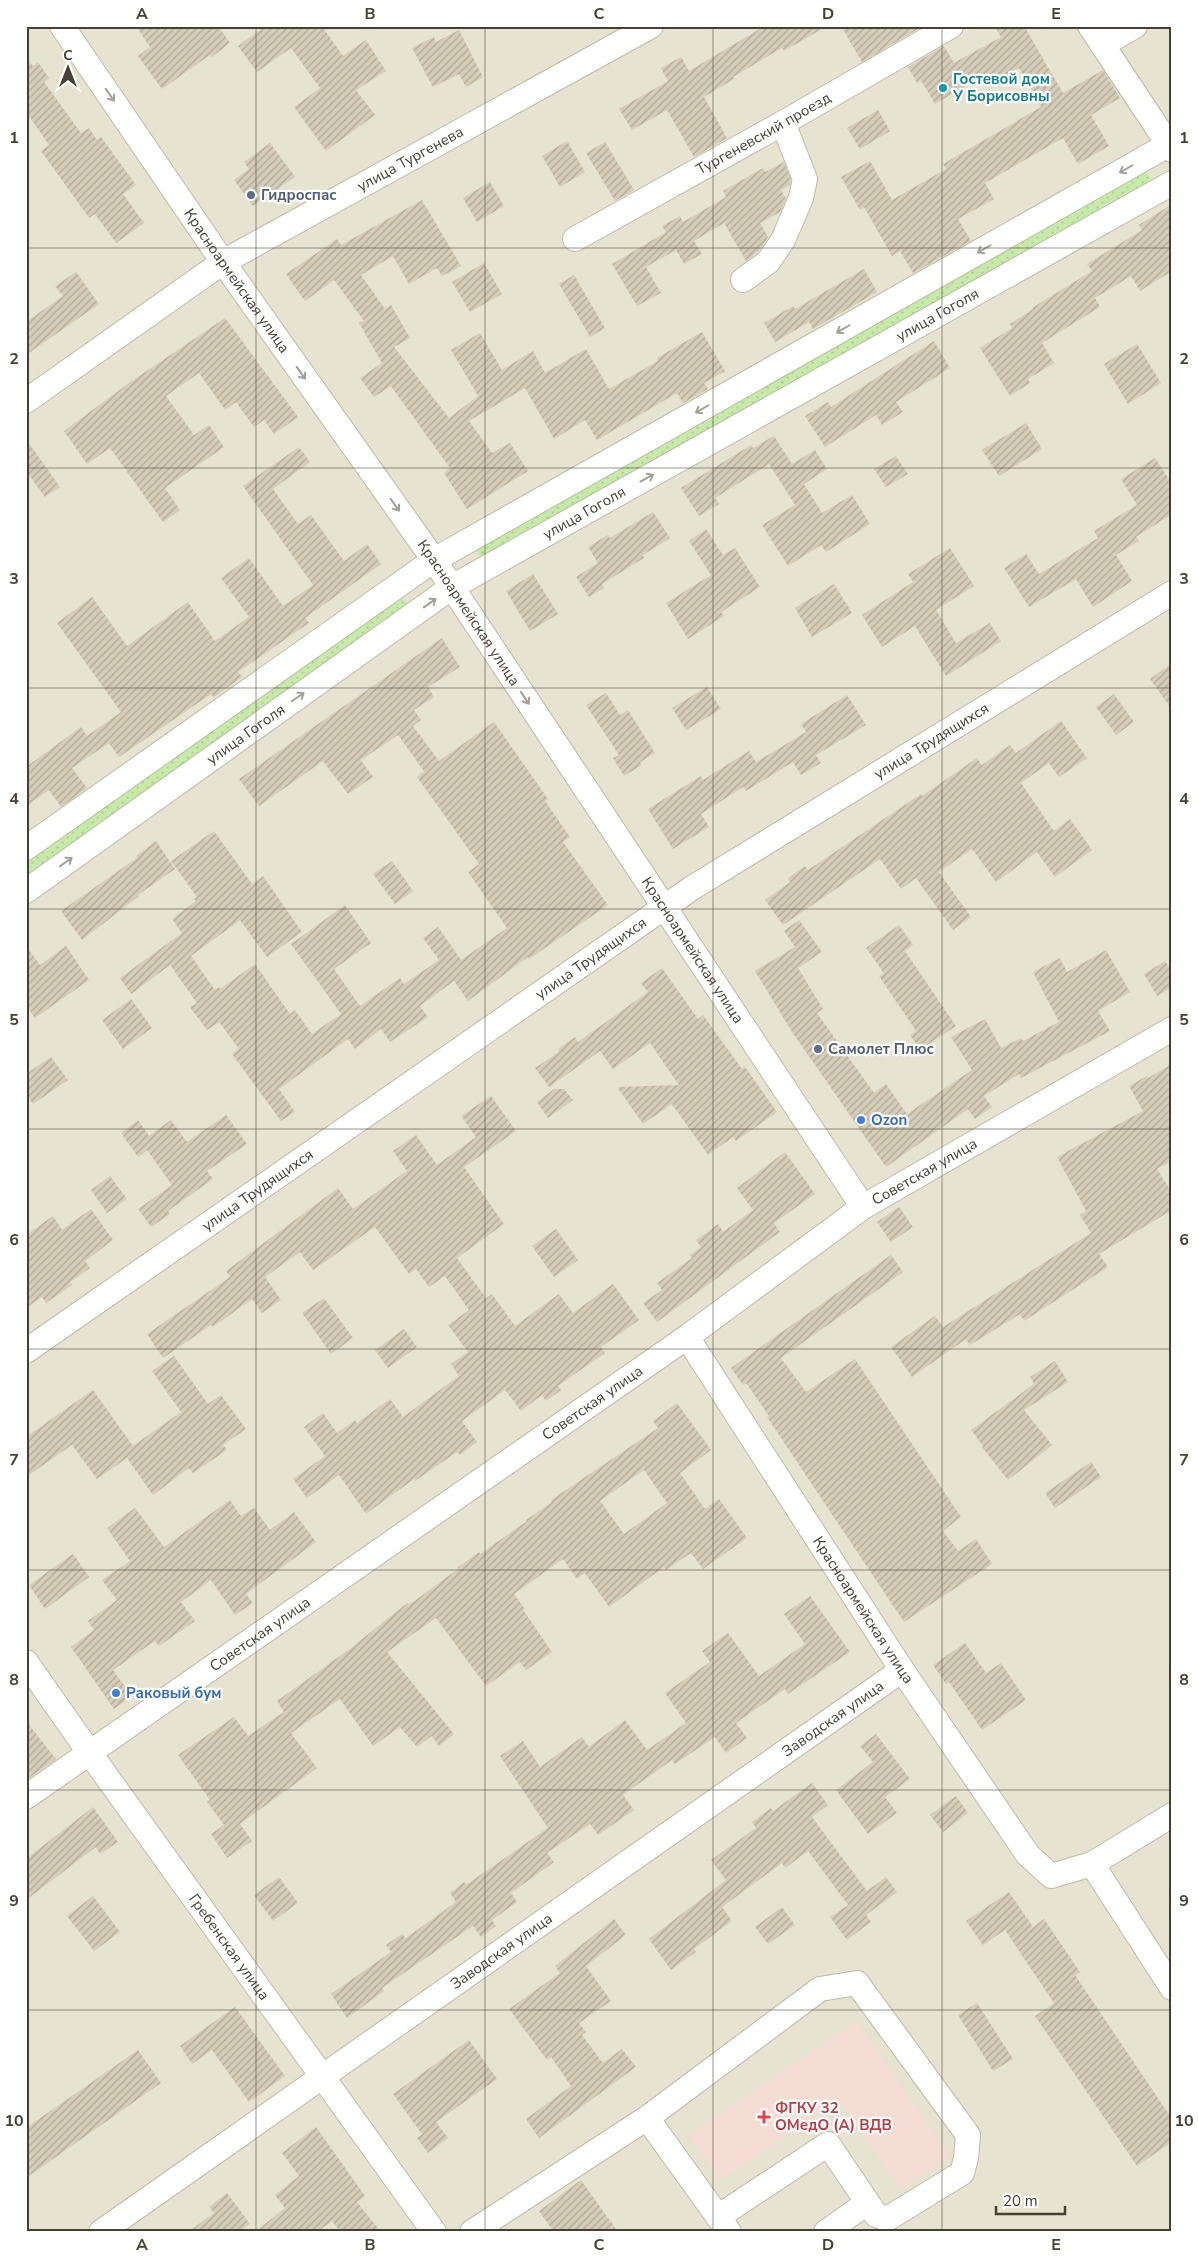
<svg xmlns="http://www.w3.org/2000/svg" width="1198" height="2258" font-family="'Nunito Sans',sans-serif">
<defs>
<pattern id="park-dots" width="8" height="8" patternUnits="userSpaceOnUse" patternTransform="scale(1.25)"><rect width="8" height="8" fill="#c6eba8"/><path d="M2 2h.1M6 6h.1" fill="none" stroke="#abcb91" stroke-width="1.8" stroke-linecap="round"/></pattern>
<pattern id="building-hatch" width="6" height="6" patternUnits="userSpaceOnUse" patternTransform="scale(1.25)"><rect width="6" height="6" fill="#d5cdb8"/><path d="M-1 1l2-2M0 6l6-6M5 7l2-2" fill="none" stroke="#afa896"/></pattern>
</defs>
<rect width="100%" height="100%" fill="#f3f0e3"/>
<path fill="#e7e3d1" d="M26,26h1146v2206h-1146z"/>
<path fill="#f5ddd5" d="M857,2022l92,134 -49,33 -61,-89 -119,80 -31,-45z"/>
<path fill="url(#park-dots)" d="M1144,168l11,18 -671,377 -11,-18z
M401,595l10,16 -385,272v-25z"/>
<path fill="url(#building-hatch)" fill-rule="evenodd" d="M136,26h82l12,17 -18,14 -2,-2 -48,34 -24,-33 12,-9z
M265,26h57l21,30 23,-16 20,31 -30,19 19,25 -49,36 -32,-44 26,-19 -29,-40 -34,24 -19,-26z
M765,26h62l-43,25 -2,-3 -49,29 1,2 -30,18 23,41 -33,19 -27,-47 -35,20 -13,-21 49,-28 -7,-13 20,-11 8,14z
M841,26h82l-61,36z
M995,26h29l39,67 40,-23 17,28 -29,17 18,31 -31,18 -15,-26 -78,45 9,16 -36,20 13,22 -58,32 -13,-22 -8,5 -28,-49 -4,3 -19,-33 29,-16 22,39 54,-31 -3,-5 98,-57 -22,-39 -28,16 -5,-10 -51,30 -14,-24 -4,3 -9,-16 36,-21 10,17 47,-26z
M459,30l24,47 -17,10 -7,-13 -26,13 -21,-39 22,-11 2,5z
M26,57l7,9 5,-4 11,16 -5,4 37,51 8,-5 8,12 4,-3 35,48 -13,9 21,29 -28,20 -21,-29 -6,4 -48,-67 8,-6 -23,-33z
M878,110l12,21 -30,18 -13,-21z
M567,141l18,31 -25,15 -18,-31z
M605,142l29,48 -19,11 -29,-48z
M270,143l25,34 -42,29 -19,-26 15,-11 -5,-7z
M784,162l7,18 -1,5 -9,5 5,9 -6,13 -20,11 8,14 -10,15 -12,9 -22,-38 -30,18 8,13 -18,10 -8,-14 -30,17 15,26 -24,13 -25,-42 54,-32 -4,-6 18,-10 3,6 43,-25 -3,-6 40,-23 2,4z
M490,182l14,24 -27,16 -14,-24z
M422,200l39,66 -19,10 -5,-8 -28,16 -16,-28 -32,19 24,34 6,-4 19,33 -16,9 55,71 29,-22 -27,-46 29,-17 22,37 31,-19 12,22 41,-24 23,40 49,-28 -1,-3 45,-26 23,39 -21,12 4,6 -25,14 -6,-10 -80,47 -12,-20 -31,19 -29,-51 -56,33 23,32 18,-10 18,28 -61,38 -23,-36 6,-5 -59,-82 -17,11 -14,-19 22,-15 -23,-40 5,-2 -30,-41 -29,21 -19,-27 51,-35 4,6z
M1172,204v67l-32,20 -9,-15 -36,22 5,9 -58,36 12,20 -26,16 2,4 -20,13 -30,-48 32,-20 -2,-4 23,-15 -1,-1 60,-37 -5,-7 55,-34 -3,-5z
M484,263l18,31 -32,18 -18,-30z
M864,269l13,23 -64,37 -4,-7 -34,20 -11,-19 29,-17 2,3z
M76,272l23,32 -73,51v-33l37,-26 -8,-10z
M574,275l31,53 -15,9 -31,-53z
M225,318l73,99 -24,17 -10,-14 -10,7 -18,-25 -11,8 -26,-37 -33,23 28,39 15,-10 15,22 -59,41 15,22 -17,12 -53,-74 -23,16 -23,-33 65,-48z
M934,341l16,27 -54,34 7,10 -21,13 -6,-10 -51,32 -20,-31 23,-14 3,5z
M1137,344l24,39 -33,21 -24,-40z
M1026,423l16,26 -43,27 -17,-26z
M774,436l18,28 23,-14 12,19 -23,15 18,29 30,-18 18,29 -44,28 -5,-7 -33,21 -26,-41 33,-20 -26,-41 -54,34 4,6 -20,12 -18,-28 70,-43 2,3z
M26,439l34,48 -15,10 -19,-26z
M299,447l11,15 -37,27 25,35 13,-9 33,46 23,-17 14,20 -76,54 4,5 -71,49 4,5 -28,20 -3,-3 -92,63 -10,-14 -37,25 15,20 -26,19 -12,-17 -23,16v-39l55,-40 6,9 34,-24 -64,-89 35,-26 35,49 61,-44 27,39 34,-24 -28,-39 28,-20 34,48 30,-21 -70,-99z
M896,456l12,18 -22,13 -12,-18z
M1155,458l17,26v30l-36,23 3,4 -23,14 16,26 -39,26 -17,-28 -47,28 -25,-39 22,-14 13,20 59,-36 -4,-7 43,-26 -16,-26z
M653,512l17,26 -27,17 1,3 -42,26 2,4 -15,9 -13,-20 22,-14 -10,-16 20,-12 2,3z
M706,529l17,26 12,-7 25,39 -39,25 3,4 -36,23 -22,-36 45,-28 -22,-34z
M950,548l24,38 -38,24 20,33 34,-20 11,18 -55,35 -31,-50 -33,21 -20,-32 51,-33 -5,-8z
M533,574l25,40 -28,17 -24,-40z
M834,584l18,29 -40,24 -17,-29z
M442,638l18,29 -32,20 6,10 -20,13 7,10 -8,6 26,35 55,-39 54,77 -3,2 25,36 -7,5 45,63 -79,54 -1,-2 -60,44 -14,-20 -34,25 8,11 -38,25 -9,-13 -26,20 -7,-10 -69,50 16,23 -14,9 -49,-67 7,-5 -20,-27 -12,8 -17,-23 7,-4 -27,-38 -39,29 -11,-16 62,-45 -10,-14 24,-18 -2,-2 3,-2 -26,-36 43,-30 38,53 11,-8 39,56 -35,25 -27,-37 -49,36 24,34 4,-3 1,2 35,-25 35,50 5,-4 17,24 29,-20 -50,-70 54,-39 26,38 -37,26 26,37 40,-28 4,6 35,-24 -16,-22 15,-11 23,33 46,-32 -39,-56 11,-8 -62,-87 7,-6 -26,-36 -37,25 12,17 -25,17 -25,-33 -64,45 -20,-27z
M1172,663v47l-22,-31z
M707,687l14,22 -35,21 -14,-22z
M606,693l14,22 8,-5 27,43 -15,9 2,3 -18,11 -11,-18 6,-3 -33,-50z
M1114,694l20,28 -18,13 -20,-28z
M847,695l19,30 -50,30 5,8 -20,12 -8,-13 -47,29 -3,-4 -42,27 8,13 -36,22 -25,-40 53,-33 2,4 46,-29 7,11 50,-30 -5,-8z
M1061,721l26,37 -28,19 -10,-14 -28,20 33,48 16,-12 22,31 -37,27 -18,-25 -41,30 -24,-33 -33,23 32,45 -18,13 -37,-52 -15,11 -21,-30 -97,66 -18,-25 25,-18 -2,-4 17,-12 3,4 113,-76 1,2 55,-38 5,7 28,-20 6,8z
M156,841l19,28 -37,26 1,1 -57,44 -21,-29 76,-53 -1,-2z
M392,861l21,30 -18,13 -22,-30z
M799,920l23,32 -24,16 25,41 -6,4 57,80 12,-9 21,30 65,-44 -21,-33 34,-18 16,29 20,-10 2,3 36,-19 -26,-50 27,-14 7,14 39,-22 24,42 -32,19 12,20 -89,47 -2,-4 -35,22 8,11 -17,12 -7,-10 -82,58 -94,-135 -37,-61 40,-24 -11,-16z
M899,925l14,20 -8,6 51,75 -36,24 -10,-15 6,-4 -37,-55 5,-3 -18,-25z
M26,946l14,19 26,-19 23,34 -54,38 -9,-13z
M1165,961l7,11v15l-15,9 -13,-22z
M662,968l36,51 5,-4 39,54 3,-2 32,45 -41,29 -3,-4 -25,18 -36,-51 -29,20 -26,-37 62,-2 -29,-42 -37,26 -13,-18 -51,36 -14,-19 24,-16 -1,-3 17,-12 3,5 70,-50 -7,-9z
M131,999l21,29 -29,21 -21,-29z
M51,1057l17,23 -35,24 -7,-10v-20z
M1172,1064v97l-15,8 15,24v17l-73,44 9,13 -84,54 -4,-7 -50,31 -4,-6 -54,38 -21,-30 44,-31 8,11 148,-94 -11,-18 6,-4 -29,-54 86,-46 -14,-25 18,-10 1,2z
M554,1089h10l9,11 -25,18 -11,-16z
M491,1096l25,35 -52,36 40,57 -47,34 29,40 6,-4 23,32 44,-32 14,19 40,-29 26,36 -38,27 4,6 -47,33 3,4 -15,11 -4,-6 -21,16 -16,-21 -43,31 15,21 -17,13 -3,-3 -42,29 -1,-2 -48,35 -27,-39 -32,23 -14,-19 32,-23 -21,-29 19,-14 14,20 18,-13 2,3 33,-24 13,18 56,-41 -8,-12 17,-12 -20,-27 21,-15 -24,-34 -16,11 -13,-18 -7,5 -34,-47 -62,43 -13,-18 -35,25 16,23 -19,13 -10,-14 -39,28 -2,-2 -48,33 -16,-24 83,-57 -4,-6 112,-83 15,21 54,-38 -14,-20 23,-16 21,30 39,-28 -15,-21z
M226,1115l21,29 -40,27 6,8 -45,32 2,3 -19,13 -13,-18 34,-24 -25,-35 -9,7 -17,-24 17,-13 11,16 22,-16 16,22z
M785,1152l30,42 -41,29 6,9 -123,90 -14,-19 19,-13 -5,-7 35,-25 -2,-3 11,-8 -5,-7 22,-16 5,8 30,-22 -16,-22z
M110,1176l17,23 -20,14 -16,-23z
M899,1207l14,20 -22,15 -14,-20z
M91,1209l22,31 -28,21 5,7 -20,14 2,3 -26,18 -4,-6 -16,11v-73l27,-19 9,14z
M556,1229l22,31 -24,17 -22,-31z
M891,1255l12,17 -122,86 25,34 49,-33 106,158 -18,14 15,20 18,-12 16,25 -88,58 -137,-205 2,-1 -23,-33 -3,2 -12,-17z
M324,1298l29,40 -22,16 -29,-41z
M404,1329l13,18 -29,21 -13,-18z
M174,1356l34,48 13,-9 25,34 -23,16 4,5 -34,23 -4,-5 -36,27 -26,-37 -30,21 -25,-34 -46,32v-40l67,-47 40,56 48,-34 -29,-41z
M1055,1361l13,21 -44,28 28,35 -44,35 -26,-33 1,-1 -12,-16 63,-46 -4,-7z
M677,1403l34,47 -31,23 25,36 14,-10 28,39 -44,31 -12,-16 -25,17 -2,-3 -55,40 -24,-34 -8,6 -14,-20 -49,35 11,15 -2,1 29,42 -26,18 -6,-8 -34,24 -50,-68 -49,34 67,82 -15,12 -7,-10 -15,11 -17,-20 -27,19 -33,-47 -49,34 26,35 -77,56 12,17 -25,17 -16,-24 13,-9 -17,-23 3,-2 -32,-45 56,-38 14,19 36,-24 -7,-11 74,-53 46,-37 11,-8 1,2 49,-36 -1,-1 22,-16 1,2 47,-33 -1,-1 26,-18 -1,-2 107,-72 -5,-7zM644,1470l23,33 -43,31 -24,-33z
M1091,1462l10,15 -46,31 -10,-15z
M230,1500l11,16 13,-8 16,22 24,-18 22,30 -70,52 7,9 -18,12 -24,-35 -30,22 14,19 -36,25 -4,-5 -42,29 19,26 -18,13 -43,-62 23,-17 -6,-9 29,-21 -15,-20 28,-19 -23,-33 28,-20 29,39z
M73,1554l16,23 -44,32 -16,-24z
M810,1596l40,56 -62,42 -3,-5 -49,34 11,15 -21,15 -11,-16 -40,27 -3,-4 -49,35 11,15 -36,25 -8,-11 -43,29 7,9 -43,31 6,9 -25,18 4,6 -15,11 -8,-11 -91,62 2,3 -37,27 -16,-24 60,-42 -5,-7 16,-11 4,4 50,-36 -6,-9 14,-11 2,3 82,-57 -48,-72 23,-15 17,26 42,-30 7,10 36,-27 22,30 39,-27 -21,-30 45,-31 -8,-11 26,-18 31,43 46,-32 -21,-30z
M965,1643l21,30 15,-10 25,37 -44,30 -33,-48 -3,2 -13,-19z
M26,1721l30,38 -30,21z
M876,1734l34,45 -25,18 12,16 -29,21 -32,-44 37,-28 -13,-16z
M812,1783l16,22 -16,12 55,74 19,-14 11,15 -31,23 5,7 -24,18 -17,-23 18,-12 -40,-54 -23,17 -3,-5 -60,44 10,14 -38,28 2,3 -25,18 -22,-31 77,-59 -15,-20 45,-32 -4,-6 19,-14 2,3z
M956,1796l12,17 -25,19 -13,-17z
M93,1807l25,35 -18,12 -4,-7 -70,53v-41z
M279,1877l19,26 -25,18 -19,-26z
M1009,1892l24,35 11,-8 36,53 -5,3 97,144v23l-35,24 -102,-150 19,-13 -49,-73 -22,15 -17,-24z
M93,1896l27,36 -26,19 -27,-35z
M782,1907l13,18 -27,19 -13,-17z
M614,1919l12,16 -40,31 25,35 -32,22 7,9 -4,3 21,28 19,-14 14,18 -97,71 -13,-19 45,-33 -20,-29 -4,3 -38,-51 51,-36 -5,-7z
M977,2003l36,56 -20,12 -35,-56z
M235,2007l50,69 -36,26 -37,-52 -20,14 -12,-18z
M469,2040l28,39 -61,43 12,16 -20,15 -11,-15 5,-4 -29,-40z
M138,2050l23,33 -135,95v-50z
M316,2127l49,69 -8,6 24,30h-41l-8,-11 -15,11h-62l30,-24 -10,-13 24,-19 -17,-23z
M581,2180l37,52h-64l-15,-21z
M227,2193l23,31 -11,8h-51l26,-19 -5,-6z"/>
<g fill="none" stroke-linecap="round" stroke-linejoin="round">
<defs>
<g id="minor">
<path id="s1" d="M62,26l161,236 211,298 429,647"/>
<path d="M1090,26l82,124"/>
<path d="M1102,45l33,-19"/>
<path id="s2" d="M575,239l208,-116 168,-97"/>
<path d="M743,280l25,-18 15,-22 18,-42 4,-19 -22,-56"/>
<path id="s3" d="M26,401l197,-139 428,-236"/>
<path d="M26,848l408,-288 734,-415"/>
<path id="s4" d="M26,891l426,-304 720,-404"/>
<path id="s5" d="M687,1337l215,333 126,185 23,21 41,-12 80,-49"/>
<path id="s6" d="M26,1351l666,-463 480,-295"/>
<path id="s7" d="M26,1662l63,90 345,480"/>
<path id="s8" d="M26,1797l661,-460 176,-130 309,-178"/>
<path d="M1092,1864l80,124"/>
<path d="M647,2118l173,-129 37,-6 111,152 -2,23 -4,15 -75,46 -11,-4 -48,-71 -110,73"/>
<path id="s9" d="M101,2232l801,-562"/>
<path d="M472,2232l175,-114 82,114"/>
<path d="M826,2232l41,-29"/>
</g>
</defs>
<use href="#minor" stroke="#bfb9a5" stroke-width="26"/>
<use href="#minor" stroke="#fff" stroke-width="24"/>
</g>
<defs><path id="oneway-shaft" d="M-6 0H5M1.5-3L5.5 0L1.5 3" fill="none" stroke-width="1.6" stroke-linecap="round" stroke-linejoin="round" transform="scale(1.25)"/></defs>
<g stroke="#a2a099">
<use href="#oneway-shaft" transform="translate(110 95) rotate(55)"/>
<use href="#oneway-shaft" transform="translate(1126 169) rotate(150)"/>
<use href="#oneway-shaft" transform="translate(984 249) rotate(150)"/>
<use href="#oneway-shaft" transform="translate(843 329) rotate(150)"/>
<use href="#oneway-shaft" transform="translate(301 373) rotate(55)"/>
<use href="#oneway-shaft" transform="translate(702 409) rotate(150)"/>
<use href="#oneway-shaft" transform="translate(647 478) rotate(-29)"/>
<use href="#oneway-shaft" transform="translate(395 505) rotate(55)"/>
<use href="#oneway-shaft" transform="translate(430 603) rotate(-36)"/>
<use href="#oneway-shaft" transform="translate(298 697) rotate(-35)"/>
<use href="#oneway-shaft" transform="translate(525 698) rotate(56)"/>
<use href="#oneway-shaft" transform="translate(66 862) rotate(-35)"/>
</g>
<path fill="none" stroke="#454033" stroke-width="1" stroke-opacity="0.55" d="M256,26v2206M485,26v2206M713,26v2206M942,26v2206M26,248h1146M26,468h1146M26,688h1146M26,909h1146M26,1129h1146M26,1349h1146M26,1570h1146M26,1790h1146M26,2010h1146"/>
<circle fill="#0f9aa8" stroke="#fff" stroke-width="2" cx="943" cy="88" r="5"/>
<g fill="#5c6f8a" stroke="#fff" stroke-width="2">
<circle cx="251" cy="195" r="5"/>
<circle cx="818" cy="1049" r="5"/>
</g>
<g fill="#3f7fe0" stroke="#fff" stroke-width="2">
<circle cx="861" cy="1120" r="5"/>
<circle cx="116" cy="1693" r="5"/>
</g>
<path fill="#e0444e" stroke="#fff" stroke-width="2" d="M761.5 2109.5h5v5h5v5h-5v5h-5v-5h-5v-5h5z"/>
<g text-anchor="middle" stroke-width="4.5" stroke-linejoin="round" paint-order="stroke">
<g font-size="15" font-weight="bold" fill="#0d838f" stroke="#fff" text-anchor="start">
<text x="953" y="84">Гостевой дом<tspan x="953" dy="17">У Борисовны</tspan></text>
</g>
<g font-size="15" fill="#454033" stroke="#fff">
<text dy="5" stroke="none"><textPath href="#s2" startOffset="216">Тургеневский проезд</textPath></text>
<text dy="5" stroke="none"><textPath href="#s3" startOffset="455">улица Тургенева</textPath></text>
<text dy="5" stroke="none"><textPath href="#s1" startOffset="309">Красноармейская улица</textPath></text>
<text dy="5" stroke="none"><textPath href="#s4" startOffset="1080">улица Гоголя</textPath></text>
<text dy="5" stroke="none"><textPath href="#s4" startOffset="675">улица Гоголя</textPath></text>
<text dy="5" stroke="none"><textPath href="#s1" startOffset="714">Красноармейская улица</textPath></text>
<text dy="5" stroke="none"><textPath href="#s4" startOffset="270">улица Гоголя</textPath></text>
<text dy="5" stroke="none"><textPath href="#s6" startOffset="1092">улица Трудящихся</textPath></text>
<text dy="5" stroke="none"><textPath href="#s1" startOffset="1119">Красноармейская улица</textPath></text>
<text dy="5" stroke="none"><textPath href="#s6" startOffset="688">улица Трудящихся</textPath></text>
<text dy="5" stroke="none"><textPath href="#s8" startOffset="1095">Советская улица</textPath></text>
<text dy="5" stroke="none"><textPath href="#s6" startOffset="282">улица Трудящихся</textPath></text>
<text dy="5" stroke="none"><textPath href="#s8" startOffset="690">Советская улица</textPath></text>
<text dy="5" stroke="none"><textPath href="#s5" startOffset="325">Красноармейская улица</textPath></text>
<text dy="5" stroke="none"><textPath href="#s8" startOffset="285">Советская улица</textPath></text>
<text dy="5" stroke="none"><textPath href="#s9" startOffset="894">Заводская улица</textPath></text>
<text dy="5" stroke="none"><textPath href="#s7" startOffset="350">Гребенская улица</textPath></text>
<text dy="5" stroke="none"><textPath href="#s9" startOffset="489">Заводская улица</textPath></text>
</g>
<g font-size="15" font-weight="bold" fill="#4e5e75" stroke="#fff" text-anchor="start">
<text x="261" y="200">Гидроспас</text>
<text x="828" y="1054">Самолет Плюс</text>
</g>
<g font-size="15" font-weight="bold" fill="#366cbe" stroke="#fff" text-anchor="start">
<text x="871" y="1125">Ozon</text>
<text x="126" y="1698">Раковый бум</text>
</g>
<g font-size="15" font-weight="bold" fill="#be3a42" stroke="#fff" text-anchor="start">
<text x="775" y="2113">ФГКУ 32<tspan x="775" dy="17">ОМедО (А) ВДВ</tspan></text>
</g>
</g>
<rect width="1198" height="2258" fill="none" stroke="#ffffff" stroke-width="55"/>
<g transform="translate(68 68)" stroke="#ffffff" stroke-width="4" paint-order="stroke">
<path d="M0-4L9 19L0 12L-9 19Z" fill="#454033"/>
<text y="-8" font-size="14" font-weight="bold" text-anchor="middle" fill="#454033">С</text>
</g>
<path d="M996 2206v8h69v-8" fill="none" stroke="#454033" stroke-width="2.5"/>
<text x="1003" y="2206" font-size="15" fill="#454033" stroke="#ffffff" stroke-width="4" paint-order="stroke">20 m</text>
<rect x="28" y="28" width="1142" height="2202" fill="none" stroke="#454033" stroke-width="2"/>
<g font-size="16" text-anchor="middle" font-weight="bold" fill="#454033">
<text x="142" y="19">A</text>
<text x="370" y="19">B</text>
<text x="599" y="19">C</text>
<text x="828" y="19">D</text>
<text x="1056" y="19">E</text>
<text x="14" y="143">1</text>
<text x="1184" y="143">1</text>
<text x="14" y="364">2</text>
<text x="1184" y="364">2</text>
<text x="14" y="584">3</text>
<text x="1184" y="584">3</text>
<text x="14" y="804">4</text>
<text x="1184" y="804">4</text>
<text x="14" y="1025">5</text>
<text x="1184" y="1025">5</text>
<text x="14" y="1245">6</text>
<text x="1184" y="1245">6</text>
<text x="14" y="1465">7</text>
<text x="1184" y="1465">7</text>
<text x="14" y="1685">8</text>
<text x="1184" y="1685">8</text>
<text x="14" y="1906">9</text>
<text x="1184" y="1906">9</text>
<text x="14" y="2126">10</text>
<text x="1184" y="2126">10</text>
<text x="142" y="2250">A</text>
<text x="370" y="2250">B</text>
<text x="599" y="2250">C</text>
<text x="828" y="2250">D</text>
<text x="1056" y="2250">E</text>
</g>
</svg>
